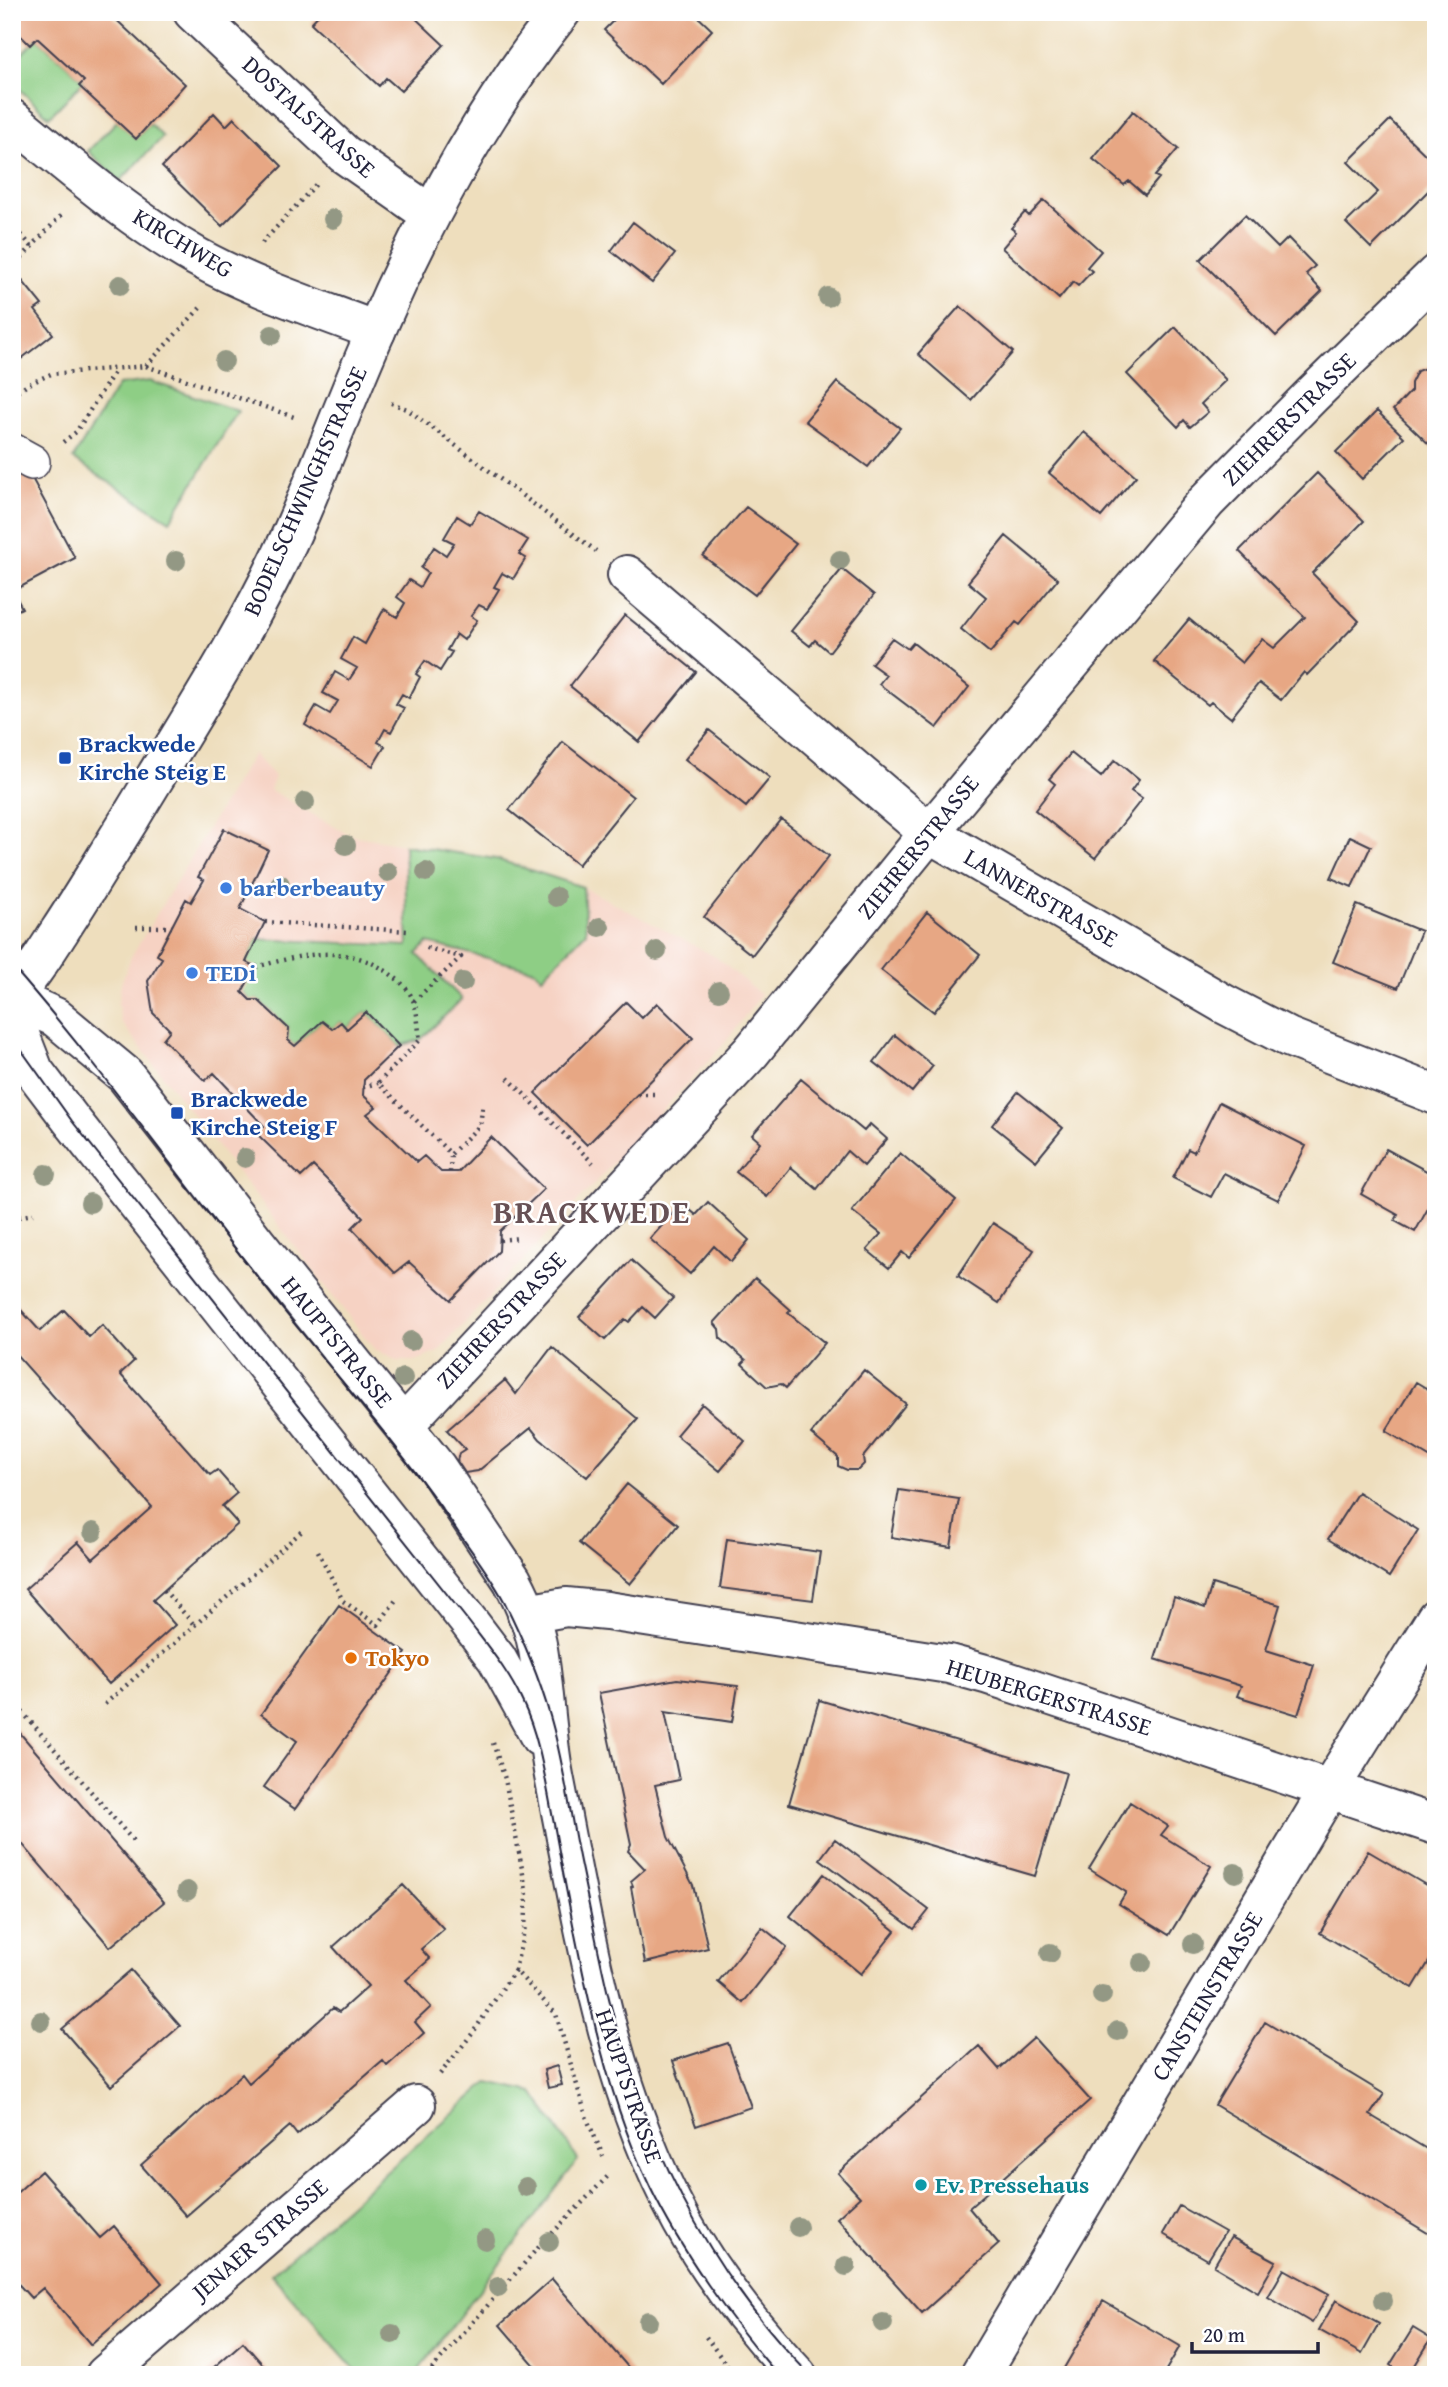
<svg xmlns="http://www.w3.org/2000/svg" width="1448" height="2387" font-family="'Gentium Book Plus',serif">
<rect width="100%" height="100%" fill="#fff"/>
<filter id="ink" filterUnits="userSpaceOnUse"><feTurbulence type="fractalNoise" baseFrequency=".0143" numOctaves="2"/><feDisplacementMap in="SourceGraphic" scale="14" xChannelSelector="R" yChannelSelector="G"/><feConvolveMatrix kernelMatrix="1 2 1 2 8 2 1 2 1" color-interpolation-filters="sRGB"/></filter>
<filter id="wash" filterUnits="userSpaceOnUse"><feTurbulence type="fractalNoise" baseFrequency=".00686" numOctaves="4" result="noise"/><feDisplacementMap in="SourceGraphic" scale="28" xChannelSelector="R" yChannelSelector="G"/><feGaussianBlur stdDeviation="1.57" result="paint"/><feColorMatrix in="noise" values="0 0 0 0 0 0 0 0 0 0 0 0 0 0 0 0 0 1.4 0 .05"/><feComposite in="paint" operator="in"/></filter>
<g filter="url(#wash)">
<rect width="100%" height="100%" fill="#eedebd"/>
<path fill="#f6d2c3" d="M253,754l22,23 -5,13 79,45 147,24 87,28 133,70 45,38 -36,48 -287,309 -23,9h-18l-23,-12 -253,-327 -3,-19 3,-19 10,-27z"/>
<path fill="#8ece85" stroke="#587860" stroke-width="2" d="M37,38l47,43 -35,36 -37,-35v-19z
M117,121l19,17 14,-14 13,13 -43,44 -32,-30z
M150,381l88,30 -68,110 -97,-62 45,-74z
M404,845l92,14 87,28 3,45 -44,45 -7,-7 -107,-27 -11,11 45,45 -42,41 -21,6 -33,-34 -19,17 -6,-7 -9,7 -10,-8 -27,25 -7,-6v-12l-30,-28h-8l-8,-8 4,-30 11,-23 151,7z
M488,2082l45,10 45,68 -163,215h-55l-89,-101z"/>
<g id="blocks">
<path fill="#e7a784" d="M12,12h96l77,72 -49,55 -57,-53 5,-5 -47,-43 -7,7 -18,-18z
M321,12h88l35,33 -43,46 -15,-13 -7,8 -68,-63z
M622,12h71l19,18 -51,54 -57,-54z
M1133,111l45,38 -23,27 4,2 -14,17 -16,-14 -5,4 -31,-26z
M214,113l12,13 8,-8 48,48 -60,60 -60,-59z
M1390,120l46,45v18l-65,65 -25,-25 32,-31 -30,-30z
M1044,200l57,51 -14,16 5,4 -14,15 -5,-4 -14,17 -57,-51 14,-16 -5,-4 14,-16 4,4z
M1245,215l33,33 10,-10 27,28 -9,8 16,17 -46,45 -76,-76z
M633,222l42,32 -23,29 -41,-32z
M12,268l30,37 -7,5 18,24 -41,32z
M960,306l53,46 -42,48 -53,-46z
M1175,327l51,53 -25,24 7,8 -18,15 -6,-7 -6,7 -51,-53z
M1436,364v87l-43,-41 18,-19v-8l6,-12z
M837,382l63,46 -32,39 -63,-46z
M1377,411l27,26 -42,42 -26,-27z
M1084,432l52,44 -35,41 -52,-44z
M27,469l48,89 -62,33 9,17 -10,5v-137z
M1317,473l47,48 -52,52 47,48 -52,54 -3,-3 -23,28 -22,-17 -28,35 -20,-16 -3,3 -54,-44 35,-42 53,44 20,-24 12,9 31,-31 -66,-66z
M746,507l50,37 -41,51 -52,-39z
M479,511l49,29 -9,14 7,4 -13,21 -11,-6 -8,14 5,2 -12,20 -8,-4 -8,11 6,4 -13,20 -8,-6 -9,16 5,2 -12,19 -15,-10 -9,13 4,3 -11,21 -7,-4 -6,10 8,4 -13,24 -6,-3 -7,13 7,4 -12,20 -68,-41 11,-19 14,8 8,-13 -15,-8 12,-21 14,8 8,-12 -16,-9 12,-22 12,7 19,-35 13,8 8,-14 -8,-6 12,-17 11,7 8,-14 -7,-5 13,-21 12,8 8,-12 -10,-5 13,-22 13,8z
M1006,536l52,43 -38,46 -4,-3 -26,31 -29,-24 25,-32 -18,-15z
M842,569l32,26 -45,57 -14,-12 -5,6 -19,-15z
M625,615l71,57 -57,70 -69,-56z
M892,638l16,11 5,-6 56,44 -32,41 -58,-44 7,-9 -15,-11z
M709,730l61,48 -24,29 -61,-48z
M563,742l70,55 -55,68 -69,-55z
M1071,753l30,24 14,-17 24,20 -8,11 11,8 -47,59 -60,-48 20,-26 -6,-5z
M781,819l48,37 -77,99 -48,-38z
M224,829l44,21 -28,59 25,13 -19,40 10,5 -14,25 8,8h8l31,29 -1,11 7,6 27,-25 10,8 9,-7 6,7 19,-17 33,34 -35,34 -1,15 13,12 -9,7 50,48 7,-6 17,16h17l33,-35 53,52 -44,42 -1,20 -48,49 -42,-38 -14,11 -43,-45 11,-11 -16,-17 -34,-34 -12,11 -44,-43 7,-8 -50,-53 -9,8 -42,-42 7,-9 -17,-17 -5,-32 14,-23 -5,-3 29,-56 5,3 13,-22 -6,-3z
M1350,836l21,10 -19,41 -21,-9z
M1357,905l64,26 -23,57 -65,-26z
M927,912l53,43 -46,57 -53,-42z
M626,1002l16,16 15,-15 36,35 -106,107 -52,-52z
M895,1035l38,31 -21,26 -38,-30z
M801,1079l63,52 6,-7 17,15 -23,27 -17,-15 -30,38 -26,-22 -24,30 -31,-25 24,-30 -8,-7z
M1018,1092l45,36 -27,33 -44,-36z
M1219,1102l87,44 -28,54 -54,-27 -13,24 -38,-19 15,-29 6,3z
M1386,1149l50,27v18l-21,38 -20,-11 3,-6 -37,-21z
M900,1153l56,47 -47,58 -7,-6 -13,16 -22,-18 14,-16 -29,-23z
M708,1202l41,38 -18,22 -17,-16 -24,28 -40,-35 32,-36 14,12z
M993,1223l41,27 -35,53 -41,-27z
M631,1260l42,38 -18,20 -12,-11 -14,15 -4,-3 -20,21 -26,-23z
M755,1278l36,32 -3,3 37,30 -39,45 -5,-4 -14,3 -25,-23 4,-4 -26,-22 -1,-9 -5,-6z
M12,1300l28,31 24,-21 25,27 13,-12 32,36 -14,13 90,101 7,-5 20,23 -15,13 16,18 -85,76 22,25 -66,59 -84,-95 53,-47 15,17 59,-52 -137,-154 -3,2z
M552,1347l86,72 -51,58 -47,-38 -9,-11 -53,43 -13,2 -8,-12 2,-8 6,-4 -18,-19 58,-50 11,14z
M864,1370l42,34 -43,53 1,7 -6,6h-11l-9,-4v-9l-27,-23z
M1416,1382l20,12v67l-50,-30z
M702,1404l43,37 -25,30 -44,-36z
M627,1484l51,41 -48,59 -51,-41z
M899,1490l60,9 -8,48 -60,-10z
M1358,1492l60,38 -29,47 -61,-38z
M727,1539l93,13 -7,48 -93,-12z
M1212,1584l68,21 -14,45 48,15 -16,50 -61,-19 4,-10 -86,-27 19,-62 31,11z
M339,1605l67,48 -111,156 -31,-22 33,-46 -36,-27z
M677,1679l61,7 -6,36 -67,-10 14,68 -24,5 13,52 25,48 15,63 -63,15 -14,-76 2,-1 -2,-5 14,-12 -17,-18 3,-7 -32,-151z
M819,1700l247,73 -31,103 -246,-72z
M14,1726l150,176 -54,45 -98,-115z
M1130,1802l38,24 -7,9 50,31 -42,69 -50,-31 7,-12 -37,-23z
M835,1839l94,71 -15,19 -94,-70z
M1368,1851l68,40v59l-23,38 -93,-55z
M824,1874l71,57 -34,43 -71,-58z
M403,1885l41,44 -23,20 9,10 -24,21 25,27 -16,15 9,11 -37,33 -4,-5 -86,74 -7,-9 -104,90 -45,-51 101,-91 7,9 84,-75 6,4 29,-26 -35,-39z
M762,1927l25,20 -44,56 -25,-21z
M131,1970l49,56 -69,60 -49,-57z
M1265,2022l119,72 -14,21 60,36 6,-10v97l-221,-133z
M1034,2038l56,62 -121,108 30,36 -77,69 -85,-95 23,-21 -22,-24 141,-127 20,23z
M728,2043l23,64 -55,19 -23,-65z
M557,2066l5,19 -14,3 -4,-18z
M41,2171l59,67 14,-12 48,57 -71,62 -48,-57 -12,10 -19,-21v-80z
M1179,2206l46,26 -17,28 -45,-26z
M1231,2237l45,24 -18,31 -44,-26z
M1284,2269l45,25 -17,29 -44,-26z
M552,2279l83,96h-92l-43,-50z
M1336,2300l43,24 -17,30 -43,-24z
M1103,2301l77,45 -17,29h-103z
M1413,2328l18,11 -22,36h-3l-16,-10z
M243,2342l29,33h-67z"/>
</g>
</g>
<g filter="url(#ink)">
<use href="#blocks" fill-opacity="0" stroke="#413e4e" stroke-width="2"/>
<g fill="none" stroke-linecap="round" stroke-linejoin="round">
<defs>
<path id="pedestrian" d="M12,451l20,11"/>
<path id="minor" d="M193,12l151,142 86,60
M12,119c59,48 118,100 185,138 56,31 119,51 179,74
M627,575l302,258 295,171 64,33 148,58
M404,1425l347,-373 178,-219 277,-331 105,-106 125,-122
M527,1614l39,-7 41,4 342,53 40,11 447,150
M105,2375l311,-270
M980,2375l350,-587 106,-170"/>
<path id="tertiary" d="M12,996c19,-19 32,-41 47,-64 25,-38 48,-77 72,-115 56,-93 115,-183 160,-282 30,-67 55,-137 85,-204 49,-114 108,-222 185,-319
M12,998l43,19 70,58 132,169 180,224 75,112c11,21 22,46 26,69 7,42 8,85 16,127 30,151 53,309 128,446 31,56 72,107 115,153
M12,1001l8,34 14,36 38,50 397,501 28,37 43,78"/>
</defs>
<use href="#pedestrian" stroke="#413e4e" stroke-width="38"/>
<use href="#minor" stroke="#413e4e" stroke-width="42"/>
<use href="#tertiary" stroke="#413e4e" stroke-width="42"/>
<path stroke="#413e4e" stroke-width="4.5" stroke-dasharray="2 5" stroke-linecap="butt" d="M12,224l20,23
M262,243l56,-61
M12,268l52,-56
M146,366l151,52
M12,395l17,-11 22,-10 95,-8 57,-61
M391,403l16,6 189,142
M63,442l13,-10 39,-61
M265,922l143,9
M136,927h36
M256,967c45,-12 88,-24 130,4 10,7 21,15 26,27 6,12 6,29 8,42l-42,43 73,71 29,-29 3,-22
M414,1001l47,-44 -37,-10
M508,1078l85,85
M363,1087l15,-4
M638,1094h17
M450,1172l1,-18
M12,1218l21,-4
M500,1240l20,-2
M318,1551l25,50 35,24 20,-28
M164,1590l31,36
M105,1704l197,-173
M12,1714l7,-6 117,136
M493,1743l12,36 22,116 -2,32 -10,43 41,44 31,105 16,37
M440,2074l32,-40 43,-64
M706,2337l22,30
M427,2375l108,-124 75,-77"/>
<use href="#pedestrian" stroke="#fff" stroke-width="35"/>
<use href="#minor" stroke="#fff" stroke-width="38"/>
<use href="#tertiary" stroke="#fff" stroke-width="38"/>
<path stroke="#22223b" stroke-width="2" d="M12,966c97,111 181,230 272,345 59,73 122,143 174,221 16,22 33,45 46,69 18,36 35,76 46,115 14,47 20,98 30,146 16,75 29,153 55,225 37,107 95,207 175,288
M12,1037l60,84 397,501c19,25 40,50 53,79 18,37 24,83 32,123 12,66 24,132 40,197 13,56 31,114 56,166 31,64 81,134 128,188"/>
</g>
<g fill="#939884">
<circle cx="333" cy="219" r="10"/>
<circle cx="120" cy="285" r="10"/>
<circle cx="828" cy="297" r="10"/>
<circle cx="272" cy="335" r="10"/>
<circle cx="224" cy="361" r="10"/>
<circle cx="840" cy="560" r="10"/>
<circle cx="176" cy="561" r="10"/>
<circle cx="305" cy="802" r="10"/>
<circle cx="346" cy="845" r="10"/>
<circle cx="388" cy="872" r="10"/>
<circle cx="426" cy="872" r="10"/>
<circle cx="280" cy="884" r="10"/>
<circle cx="556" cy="897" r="10"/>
<circle cx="600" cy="927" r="10"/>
<circle cx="657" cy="951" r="10"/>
<circle cx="463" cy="982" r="10"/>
<circle cx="719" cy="991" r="10"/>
<circle cx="245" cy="1158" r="10"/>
<circle cx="46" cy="1174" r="10"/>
<circle cx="90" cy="1203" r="10"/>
<circle cx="411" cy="1341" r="10"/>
<circle cx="403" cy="1378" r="10"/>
<circle cx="93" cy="1532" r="10"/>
<circle cx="1235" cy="1873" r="10"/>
<circle cx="187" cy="1891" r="10"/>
<circle cx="1193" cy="1944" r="10"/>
<circle cx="1050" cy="1953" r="10"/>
<circle cx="1142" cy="1963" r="10"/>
<circle cx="1102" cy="1995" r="10"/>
<circle cx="41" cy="2021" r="10"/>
<circle cx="1118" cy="2031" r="10"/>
<circle cx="526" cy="2187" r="10"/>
<circle cx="798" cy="2227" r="10"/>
<circle cx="485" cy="2240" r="10"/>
<circle cx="549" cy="2242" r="10"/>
<circle cx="846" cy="2266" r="10"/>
<circle cx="498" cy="2287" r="10"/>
<circle cx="1383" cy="2301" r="10"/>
<circle cx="648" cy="2321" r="10"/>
<circle cx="883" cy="2323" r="10"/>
<circle cx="392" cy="2334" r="10"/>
</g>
</g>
<g fill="#1a4fb4" stroke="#fff" stroke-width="2.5">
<rect x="58" y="751" width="14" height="14" rx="3.5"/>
<rect x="170" y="1106" width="14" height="14" rx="3.5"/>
</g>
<g fill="#3f7fe0" stroke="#fff" stroke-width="2.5">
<circle cx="226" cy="888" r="7"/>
<circle cx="192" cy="973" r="7"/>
</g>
<circle fill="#e8710a" stroke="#fff" stroke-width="2.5" cx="351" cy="1658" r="7"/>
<circle fill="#0f9aa8" stroke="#fff" stroke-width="2.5" cx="921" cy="2185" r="7"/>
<g text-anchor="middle" stroke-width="5" stroke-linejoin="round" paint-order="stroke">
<g font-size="24" fill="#22223b" stroke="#fff">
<text transform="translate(309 117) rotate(42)" y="8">DOSTALSTRASSE</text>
<text transform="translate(183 243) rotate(31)" y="8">KIRCHWEG</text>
<text transform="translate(1289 419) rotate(-45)" y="8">ZIEHRERSTRASSE</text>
<text transform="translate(305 491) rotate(-66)" y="8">BODELSCHWINGHSTRASSE</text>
<text transform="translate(918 847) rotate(-51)" y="8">ZIEHRERSTRASSE</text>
<text transform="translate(1041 898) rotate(30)" y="8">LANNERSTRASSE</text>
<text transform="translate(501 1320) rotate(-47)" y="8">ZIEHRERSTRASSE</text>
<text transform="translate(337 1342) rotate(51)" y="8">HAUPTSTRASSE</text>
<text transform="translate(1049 1697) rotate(17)" y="8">HEUBERGERSTRASSE</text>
<text transform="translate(1207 1996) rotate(-59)" y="8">CANSTEINSTRASSE</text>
<text transform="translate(629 2086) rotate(71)" y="8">HAUPTSTRASSE</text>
<text transform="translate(260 2239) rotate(-41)" y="8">JENAER STRASSE</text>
</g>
<g font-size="24" font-weight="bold" fill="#164399" stroke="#fff" text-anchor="start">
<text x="79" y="752">Brackwede<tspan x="79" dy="28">Kirche Steig E</tspan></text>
<text x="191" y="1107">Brackwede<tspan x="191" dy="28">Kirche Steig F</tspan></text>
</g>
<g font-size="24" font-weight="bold" fill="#366cbe" stroke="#fff" text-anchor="start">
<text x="240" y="896">barberbeauty</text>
<text x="206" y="981">TEDi</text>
</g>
<g font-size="24" font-weight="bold" fill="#c56008" stroke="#fff" text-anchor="start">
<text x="365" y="1666">Tokyo</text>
</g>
<g font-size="24" font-weight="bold" fill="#0d838f" stroke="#fff" text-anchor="start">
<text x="935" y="2193">Ev. Pressehaus</text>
</g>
<g font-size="32" font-weight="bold" letter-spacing="2" fill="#675155" stroke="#fff">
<text x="592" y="1223">BRACKWEDE</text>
</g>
</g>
<rect width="1448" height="2387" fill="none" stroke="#fff" stroke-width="42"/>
<path d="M1192 2342v10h126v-10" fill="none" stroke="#22223b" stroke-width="3.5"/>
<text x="1203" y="2342" font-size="21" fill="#22223b" stroke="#ffffff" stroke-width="5" paint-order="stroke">20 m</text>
</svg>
